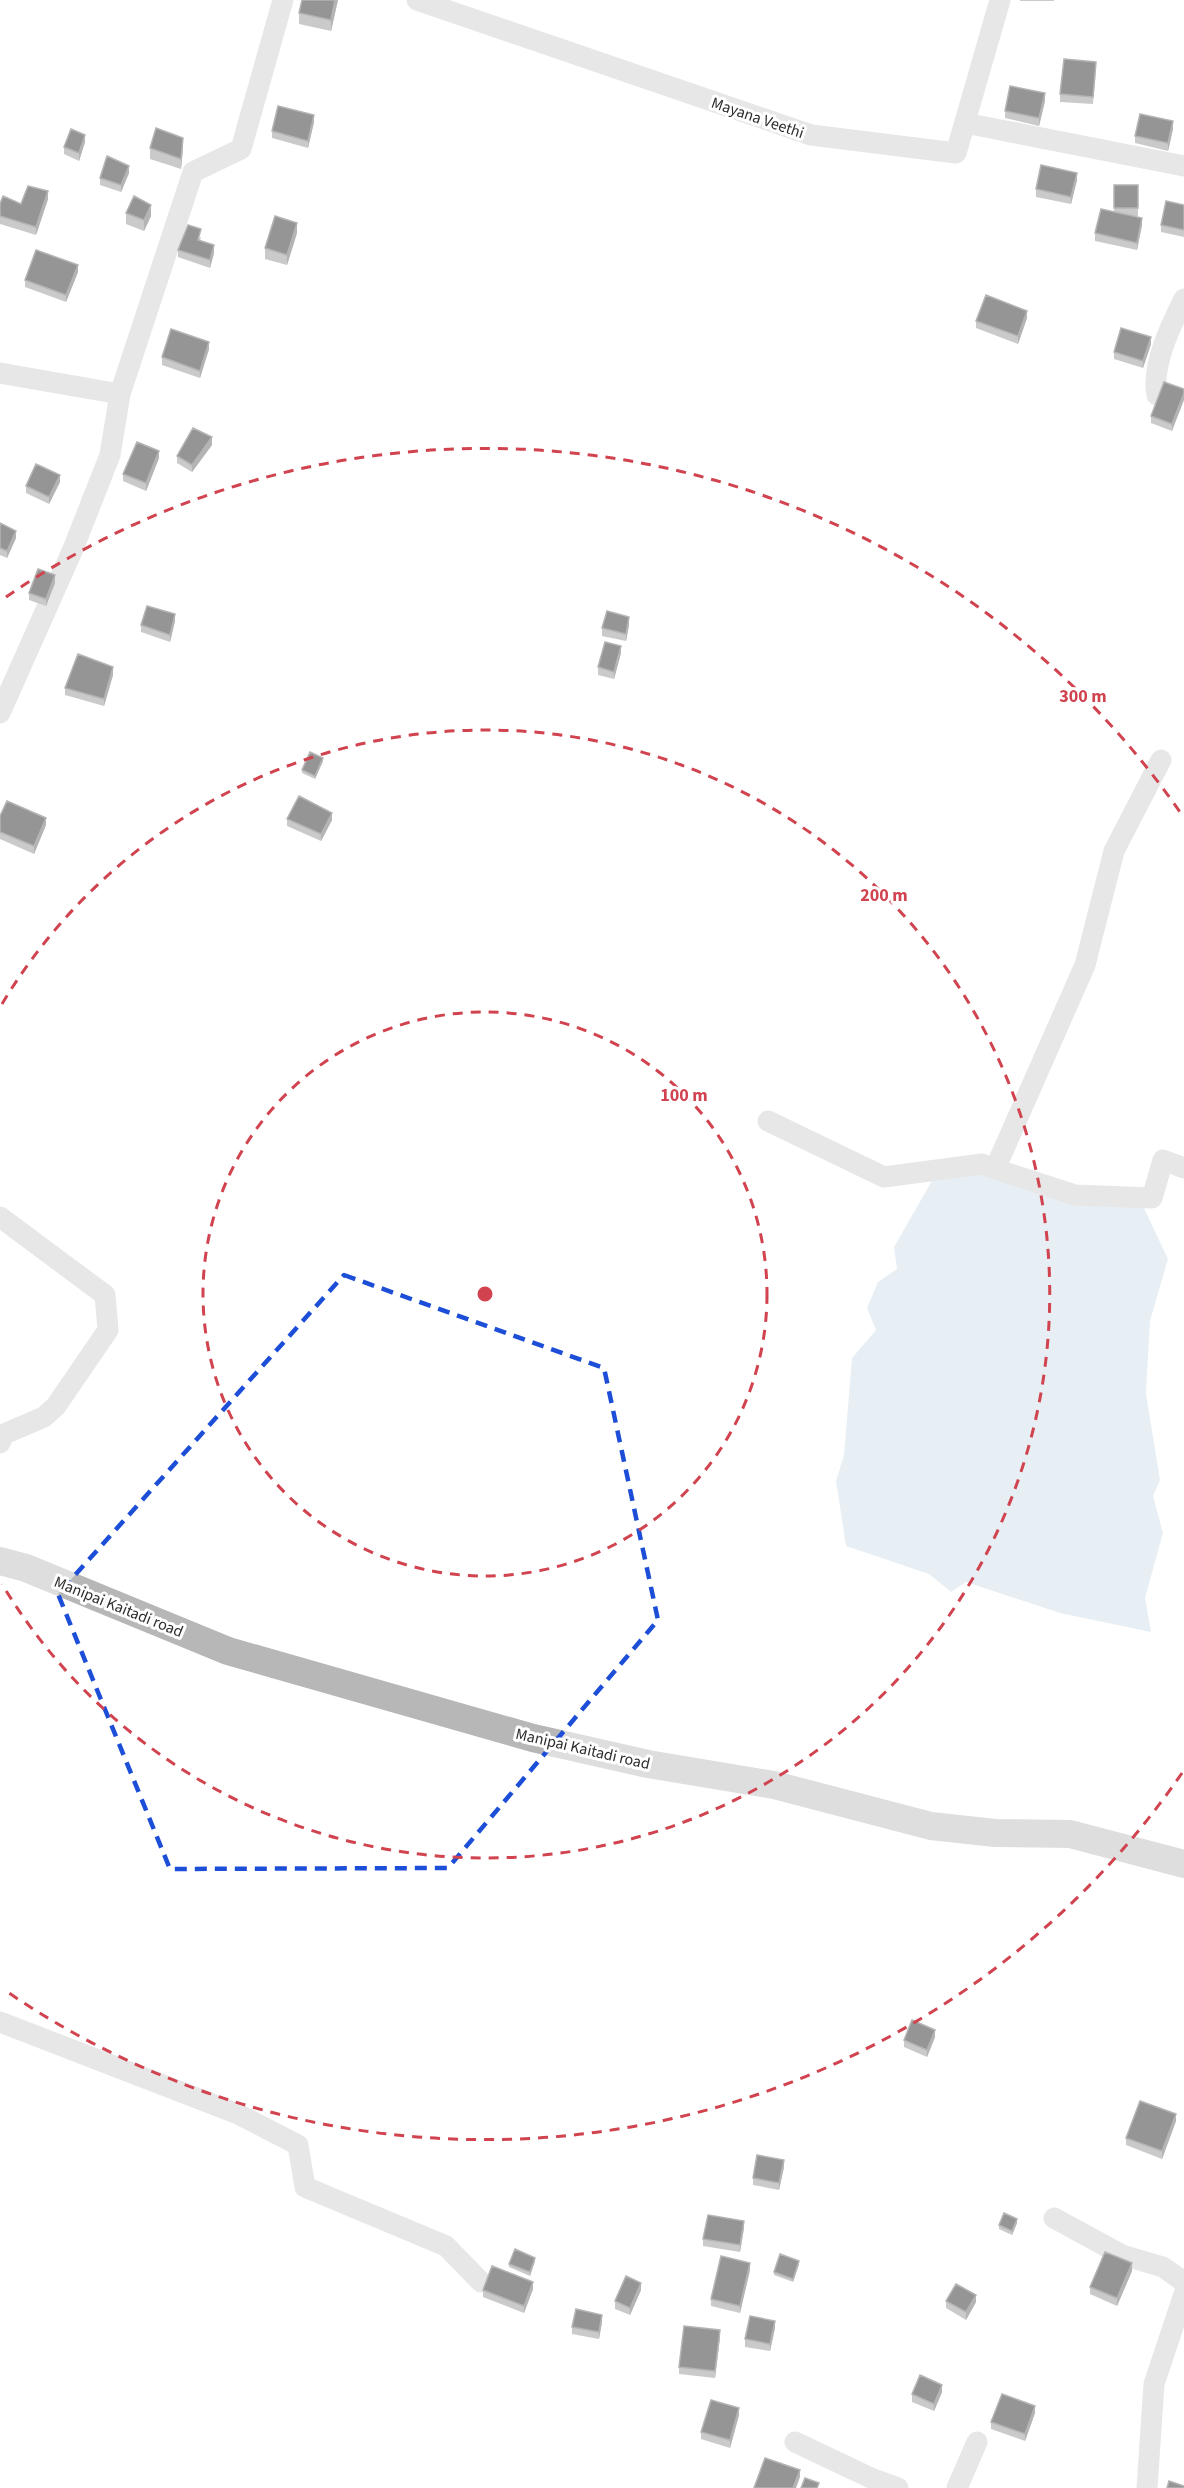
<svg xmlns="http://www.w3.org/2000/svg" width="1184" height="2488" font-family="'Source Sans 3',sans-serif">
<rect width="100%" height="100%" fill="#fff"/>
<path fill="#cadce7" d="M979,1169l164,37 25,53 -18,62 -4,73 14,86 -7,16 10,37 -18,65 6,34 -91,-19 -94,-31 -15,10 -22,-18 -83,-28 -10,-65 8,-26 8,-97 24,-28 -9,-22 11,-26 19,-13 -3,-22 39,-68z"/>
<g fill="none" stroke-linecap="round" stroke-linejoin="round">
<path stroke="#cacaca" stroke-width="21" d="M417,0l394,135 145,18 44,-153
M965,123l219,43
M0,373l120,21
M1157,395c-6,-29 14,-70 27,-96
M0,713l73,-164 37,-94 10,-61 73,-222 48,-23 42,-149
M768,1121l116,56 98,-13 13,5 90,-204 29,-114 47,-91
M995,1169l80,26 77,3 11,-38 21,8
M0,1217l105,78 3,35 -52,76 -12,11 -40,17 -4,9
M0,2022l238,92 60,31 7,42 141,59 35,36
M1054,2218l68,37 41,12 21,15
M795,2442l78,37 25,9
M957,2488l20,-46
M1147,2488l7,-104 30,-90"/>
<path stroke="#b7b7b7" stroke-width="28" d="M0,1561l26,7 202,83 305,87 115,26 126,21 157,41 64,7 75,1 114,30"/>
</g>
<path fill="#8a8a8a" d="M338,0l-7,31 -32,-7v-11z
M1020,0h34v1h-34z
M1096,70l-3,34 -33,-2v-8z
M1045,101l-6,25 -34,-8v-7z
M314,122l-6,26 -36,-10v-7z
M1173,129l-5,22 -33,-8v-7z
M85,142l-6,19 -15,-7v-7z
M150,148h33l-2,21 -31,-10z
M129,173l-8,19 -21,-7v-7z
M1077,180l-6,24 -35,-7v-8z
M1114,185h24v31h-7l11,9 -5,25 -42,-9v-8l19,-21z
M48,199l-12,36 -36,-11v-20h21z
M1184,205v32l-23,-5v-7z
M126,213l25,3 -7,15 -18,-7z
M297,233l-10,32 -22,-6v-11z
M201,237l-1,4 14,12 -4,15 -32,-11v-7z
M78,272l-12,30 -41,-15v-7z
M1027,318l-9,26 -42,-16v-7z
M1151,344l-8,24 -29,-9v-7z
M209,349l-9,29 -38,-13v-8z
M1184,389l-12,42 -21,-8v-7z
M212,445l-20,27 -15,-9v-7z
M159,458l-13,33 -23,-10v-7z
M60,482l-11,22 -23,-11v-7z
M0,523l16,15 -9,20 -7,-3z
M55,583l-9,23 -17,-6v-7z
M175,621l-5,21 -29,-10v-7z
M629,625l-3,16 -24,-5v-8z
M621,653l-7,26 -16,-4v-8z
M113,675l-9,31 -39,-11v-7z
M323,761l-8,18 -13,-6v-3z
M0,816l46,9 -12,29 -34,-15z
M287,819l45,1 -11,21 -34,-15z
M935,2037l-8,20 -23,-10v-7z
M1176,2121l-14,38 -36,-14v-7z
M784,2167l-5,23 -26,-5v-7z
M1017,2223l-5,12 -13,-6v-4z
M744,2228l-4,24 -37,-6v-7z
M535,2261l-5,15 -21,-9v-3z
M799,2264l-6,18 -19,-7v-3z
M750,2270l-10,43 -29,-7v-7z
M1132,2271l-15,35 -27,-12v-7z
M533,2289l-9,24 -41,-16v-7z
M641,2290l-11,25 -15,-6v-8z
M946,2301l30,1 -10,18 -20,-12z
M602,2322l-3,17 -27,-5v-7z
M775,2328l-5,23 -25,-4v-8z
M720,2337l-5,41 -36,-4v-7z
M942,2392l-8,19 -22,-9v-8z
M1035,2413l-10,28 -34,-12v-7z
M739,2415l-9,33 -29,-9v-7z"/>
<path fill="#5a5a5a" d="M335,0h3l-7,31v-11z
M1045,93v8l-6,25v-8z
M314,115v7l-6,26v-7z
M1173,121v8l-5,22v-8z
M85,135v7l-6,19v-8z
M183,138v10l-2,21v-10z
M129,166v7l-8,19v-7z
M1077,173v7l-6,24v-7z
M48,191v8l-12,36v-8z
M151,205v11l-7,15v-11z
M1142,218v7l-5,25v-7z
M297,223v10l-10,32v-10z
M214,245v8l-4,15v-8z
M78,265v7l-12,30v-7z
M1027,311v7l-9,26v-8z
M1151,337v7l-8,24v-7z
M209,342v7l-9,29v-7z
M1184,393v7l-12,31v-7z
M212,437v8l-20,27v-7z
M159,451v7l-13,33v-8z
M60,475v7l-11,22v-7z
M16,531v7l-9,20v-7z
M55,575v8l-9,23v-7z
M175,614v7l-5,21v-7z
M629,617v8l-3,16v-7z
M621,646v7l-7,26v-7z
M113,667v8l-9,31v-7z
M323,758v3l-8,18v-3z
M332,813v7l-11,21v-7z
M46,818v7l-12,29v-8z
M935,2030v7l-8,20v-7z
M1176,2114v7l-14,38v-8z
M784,2160v7l-5,23v-7z
M1017,2219v4l-5,12v-4z
M744,2221v7l-4,24v-7z
M535,2258v3l-5,15v-4z
M799,2261v3l-6,18v-3z
M750,2263v7l-10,43v-7z
M1132,2263v8l-15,35v-8z
M533,2282v7l-9,24v-7z
M641,2283v7l-11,25v-7z
M976,2295v7l-10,18v-8z
M602,2315v7l-3,17v-7z
M775,2321v7l-5,23v-7z
M720,2330v7l-5,41v-7z
M942,2385v7l-8,19v-7z
M1035,2406v7l-10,28v-7z
M739,2408v7l-9,33v-8z
M800,2470v7l-4,11h-3z"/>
<path fill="#141414" stroke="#5a5a5a" stroke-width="1.5" d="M302,0h33l-4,20 -32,-7z
M1064,59l32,3 -3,35 -33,-3z
M1010,86l35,7 -6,25 -34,-7z
M278,106l36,9 -6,26 -36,-10z
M1140,114l33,7 -5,22 -33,-7z
M156,128l27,10 -2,21 -31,-11z
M71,129l14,6 -6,18 -15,-6z
M107,156l22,10 -8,19 -21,-7z
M1041,165l36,8 -6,24 -35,-8z
M1114,185h24v23h-24z
M28,186l20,5 -12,36 -36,-11v-12l3,-8 18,8z
M134,196l17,9 -7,15 -18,-7z
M1166,201l18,4v25l-23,-5z
M1101,209l41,9 -5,25 -42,-10z
M275,216l22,7 -10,32 -22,-7z
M188,225l13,4 -3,11 16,5 -4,15 -32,-10z
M36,250l42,15 -12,30 -41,-15z
M986,295l41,16 -9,25 -42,-15z
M1121,328l30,9 -8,24 -29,-9z
M171,329l38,13 -9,29 -38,-14z
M1164,382l20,7v4l-12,31 -21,-8z
M193,428l19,9 -20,28 -15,-9z
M137,442l22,9 -13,32 -23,-9z
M36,464l24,11 -11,22 -23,-11z
M0,523l16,8 -9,20 -7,-3z
M38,569l17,6 -9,24 -17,-6z
M147,606l28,8 -5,21 -29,-10z
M607,611l22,6 -3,17 -24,-6z
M605,642l16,4 -7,26 -16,-5z
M78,654l35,13 -9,32 -39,-11z
M310,752l13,6 -8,18 -13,-6z
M299,796l33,17 -11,21 -34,-15z
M7,801l39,17 -12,28 -34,-14v-16z
M912,2020l23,10 -8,20 -23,-10z
M1140,2101l36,13 -14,37 -36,-13z
M757,2155l27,5 -5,23 -26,-5z
M1004,2213l13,6 -5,12 -13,-6z
M708,2215l36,6 -4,24 -37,-6z
M515,2249l20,9 -5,14 -21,-8z
M1105,2252l27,11 -15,35 -27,-11z
M780,2254l19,7 -6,18 -19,-7z
M721,2256l29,7 -10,43 -29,-7z
M492,2266l41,16 -9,24 -41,-16z
M626,2276l15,7 -11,25 -15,-7z
M956,2284l20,11 -10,17 -20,-11z
M576,2309l26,6 -3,17 -27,-5z
M750,2316l25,5 -5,23 -25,-5z
M684,2326l36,4 -5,41 -36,-4z
M920,2375l22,10 -8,19 -22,-10z
M1002,2394l33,12 -10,28 -34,-12z
M711,2400l28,8 -9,32 -29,-8z
M765,2458l35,12 -7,18h-39z
M805,2478l14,5 -2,5h-16z
M1169,2481l15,5v2h-17z"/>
<path d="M0 0H1184V2488H0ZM344,1275l260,93 54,252 -210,248 -278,1 -112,-275z" fill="#fff" fill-opacity=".55" fill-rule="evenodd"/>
<path fill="none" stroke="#1d4ed8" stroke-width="4.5" stroke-dasharray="12 8" stroke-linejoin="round" d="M344,1275l260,93 54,252 -210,248 -278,1 -112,-275z"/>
<g fill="none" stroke="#d0434f" stroke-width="3" stroke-dasharray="10 8">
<circle cx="485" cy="1294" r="282"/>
<path d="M2 1004A564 564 0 1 1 2 1584"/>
<path d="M1182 1773A846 846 0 0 1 6 1991M6 597A846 846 0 0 1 1182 815"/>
</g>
<g text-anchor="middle" stroke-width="6" stroke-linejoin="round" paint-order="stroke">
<g font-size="16" fill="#2d2d2d" stroke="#fff">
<text transform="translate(758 117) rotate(19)" y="6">Mayana Veethi</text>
<text transform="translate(119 1606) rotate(22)" y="6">Manipai Kaitadi road</text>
<text transform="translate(583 1748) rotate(13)" y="6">Manipai Kaitadi road</text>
</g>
</g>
<circle cx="485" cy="1294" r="9" fill="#d0434f" stroke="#fff" stroke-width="3"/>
<g font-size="18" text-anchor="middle" font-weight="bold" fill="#d0434f" stroke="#fff" stroke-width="6" stroke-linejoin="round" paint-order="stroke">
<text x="1083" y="702">300 m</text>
<text x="884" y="901">200 m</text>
<text x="684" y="1101">100 m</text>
</g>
</svg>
